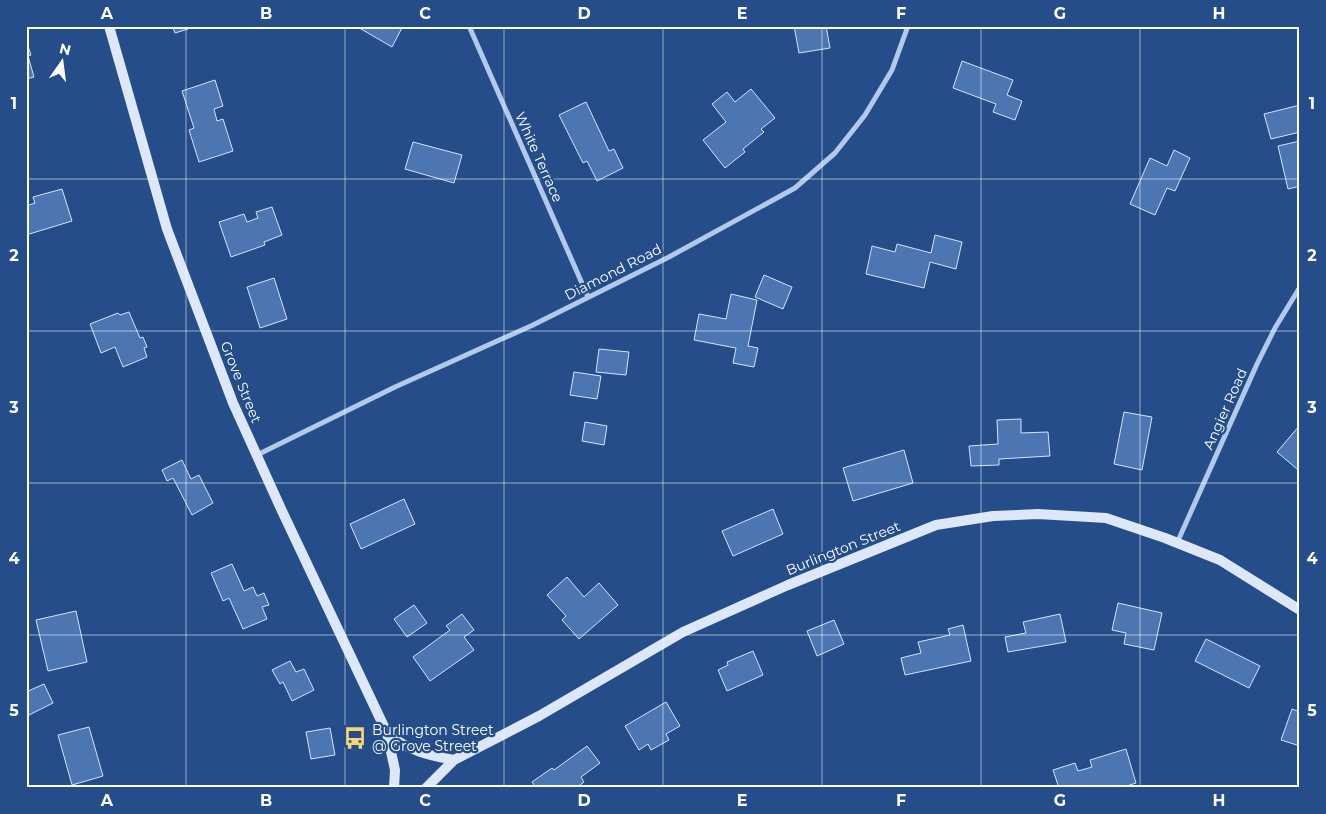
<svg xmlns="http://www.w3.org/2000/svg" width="1326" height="814" font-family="Montserrat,sans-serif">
<rect width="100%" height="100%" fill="#244d8a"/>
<path fill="#4c76b2" stroke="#d6e4f8" d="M172,26h15l1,3 -13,4z
M356,26h47l-11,21z
M794,26h32l4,22 -31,5z
M26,41l5,14 -3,1 6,21 -8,2z
M962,61l51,19 -6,15 15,6 -7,19 -22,-8 3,-8 -43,-16z
M215,80l8,26 -9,3 3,12 6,-2 10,32 -34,11 -10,-32 5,-2 -12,-37z
M751,89l24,29 -14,11 3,3 -21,17 2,3 -20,16 -22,-28 23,-18 -14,-18 15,-12 8,10z
M586,102l23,49 5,-2 9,19 -26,13 -10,-20 -4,2 -24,-48z
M1300,105v27l-29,7 -7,-25z
M1300,141v45l-12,3 -10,-43z
M413,142l49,13 -8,28 -49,-14z
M1174,150l16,8 -15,33 -8,-3 -12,27 -25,-11 20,-46 17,8z
M62,189l10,32 -46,14v-29l9,-3 -2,-6z
M272,207l10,28 -18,7 1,3 -34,12 -12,-35 25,-8 3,8 11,-4 -2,-6z
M935,235l27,7 -6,27 -26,-7 -6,26 -58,-14 6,-28 23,6 2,-8 34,9z
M764,275l28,12 -9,22 -28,-12z
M274,278l13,41 -27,9 -13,-41z
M731,294l26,6 -9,46 10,2 -4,19 -21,-4 3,-15 -42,-8 5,-26 27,5z
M129,312l11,26 3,-1 4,10 -3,1 3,9 -24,10 -8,-20 -14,6 -11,-29 28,-11 2,2z
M599,349l30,3 -3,23 -30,-3z
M574,372l27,4 -4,23 -27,-4z
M1124,412l28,5 -10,53 -28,-6z
M1021,419v14l27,-1 2,24 -51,3v6l-28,1 -2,-20 29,-2 -1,-24z
M585,422l22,4 -3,19 -22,-4z
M1300,425v41l-3,3 -20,-17z
M904,450l9,33 -60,18 -10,-33z
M182,460l9,19 8,-4 14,28 -21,12 -19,-37 -6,3 -5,-11z
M404,499l11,25 -54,25 -11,-25z
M773,509l10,25 -50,22 -11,-25z
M232,564l12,27 9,-4 4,9 7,-3 5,12 -7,2 5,12 -24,10 -14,-31 -6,3 -12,-28z
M567,577l17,20 15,-14 19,22 -39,34 -17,-19 4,-4 -19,-21z
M1118,603l44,10 -8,37 -30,-6 2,-11 -14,-3z
M414,605l13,18 -20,14 -13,-18z
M76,611l11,51 -39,9 -12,-51z
M462,614l12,16 -10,7 10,13 -44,31 -17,-24 37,-27 -4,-4z
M1060,614l6,28 -58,10 -3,-15 21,-4 -3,-11z
M834,620l10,24 -27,12 -10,-25z
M963,625l8,36 -66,14 -4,-17 20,-5 -3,-11 32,-7 -2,-6z
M1206,639l54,27 -11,22 -54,-27z
M753,651l10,24 -36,16 -9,-21 10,-5 -1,-3z
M290,661l6,11 8,-3 10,21 -22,11 -9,-19 -3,2 -8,-14z
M44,684l9,19 -24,12 -3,-6v-17z
M666,702l14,24 -14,8 3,6 -18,10 -3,-6 -9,6 -14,-24z
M1292,709l8,3v34l-19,-6z
M89,727l14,49 -31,9 -14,-50z
M330,728l5,27 -24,4 -5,-27z
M587,746l13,17 -19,14 3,5 -8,6h-40l-4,-6 20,-14 2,2z
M1126,749l10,34 -15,5h-62l-6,-18 22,-7 3,8 14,-4 -2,-7z"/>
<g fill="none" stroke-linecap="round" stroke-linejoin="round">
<path stroke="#b1c9ea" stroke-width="5" d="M469,26l119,271
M257,455l138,-68 138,-62 136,-68 126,-69 40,-35 30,-38 27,-45 16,-44
M1177,543l80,-179 18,-36 25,-41"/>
<path stroke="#dce7f8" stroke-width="10" d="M109,26l58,203 66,174 49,108 105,222 8,37 -1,18
M387,733c22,18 40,22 67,27
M426,788l28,-28 85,-44 144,-84 105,-47 148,-60 57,-9 45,-2 68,4 59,20 55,22 80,50"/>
</g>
<path fill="none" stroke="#fff" stroke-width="1" stroke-opacity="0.55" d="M186,26v762M345,26v762M504,26v762M663,26v762M822,26v762M981,26v762M1140,26v762M26,179h1274M26,331h1274M26,483h1274M26,635h1274"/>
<defs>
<symbol id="bus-bare" viewBox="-9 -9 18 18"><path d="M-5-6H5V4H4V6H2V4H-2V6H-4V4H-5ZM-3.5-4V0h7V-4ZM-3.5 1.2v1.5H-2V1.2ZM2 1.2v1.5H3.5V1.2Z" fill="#f5d575" stroke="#244d8a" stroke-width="2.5" paint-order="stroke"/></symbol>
</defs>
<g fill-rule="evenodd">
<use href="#bus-bare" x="339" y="722" width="32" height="32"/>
</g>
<g text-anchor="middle" stroke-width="4.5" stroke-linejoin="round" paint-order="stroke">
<g font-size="14" fill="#fff" stroke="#244d8a">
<text transform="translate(539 157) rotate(66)" y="5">White Terrace</text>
<text transform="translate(613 272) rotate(-27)" y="5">Diamond Road</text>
<text transform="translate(241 382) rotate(68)" y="5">Grove Street</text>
<text transform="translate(1225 409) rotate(-66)" y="5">Angier Road</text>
<text transform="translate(843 548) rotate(-22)" y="5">Burlington Street</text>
</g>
<g font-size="14" fill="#fff" stroke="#244d8a" text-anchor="start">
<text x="372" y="735">Burlington Street<tspan x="372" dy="16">@ Grove Street</tspan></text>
</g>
</g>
<rect width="1326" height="814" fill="none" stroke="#244d8a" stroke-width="55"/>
<g transform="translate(62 62) rotate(14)" stroke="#244d8a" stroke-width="4" paint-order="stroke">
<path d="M0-4L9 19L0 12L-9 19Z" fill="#ffffff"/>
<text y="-8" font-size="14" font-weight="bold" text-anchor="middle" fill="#ffffff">N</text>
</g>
<rect x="28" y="28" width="1270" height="758" fill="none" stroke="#fff" stroke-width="2"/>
<g font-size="16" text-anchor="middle" font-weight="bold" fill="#fff">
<text x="107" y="19">A</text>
<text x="266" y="19">B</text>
<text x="425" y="19">C</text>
<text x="584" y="19">D</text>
<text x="742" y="19">E</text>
<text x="901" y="19">F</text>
<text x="1060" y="19">G</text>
<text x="1219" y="19">H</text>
<text x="14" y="109">1</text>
<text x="1312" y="109">1</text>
<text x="14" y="261">2</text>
<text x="1312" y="261">2</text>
<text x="14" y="413">3</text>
<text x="1312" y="413">3</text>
<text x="14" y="564">4</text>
<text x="1312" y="564">4</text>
<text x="14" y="716">5</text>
<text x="1312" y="716">5</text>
<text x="107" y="806">A</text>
<text x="266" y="806">B</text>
<text x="425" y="806">C</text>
<text x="584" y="806">D</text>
<text x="742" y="806">E</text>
<text x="901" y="806">F</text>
<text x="1060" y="806">G</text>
<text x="1219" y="806">H</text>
</g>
</svg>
